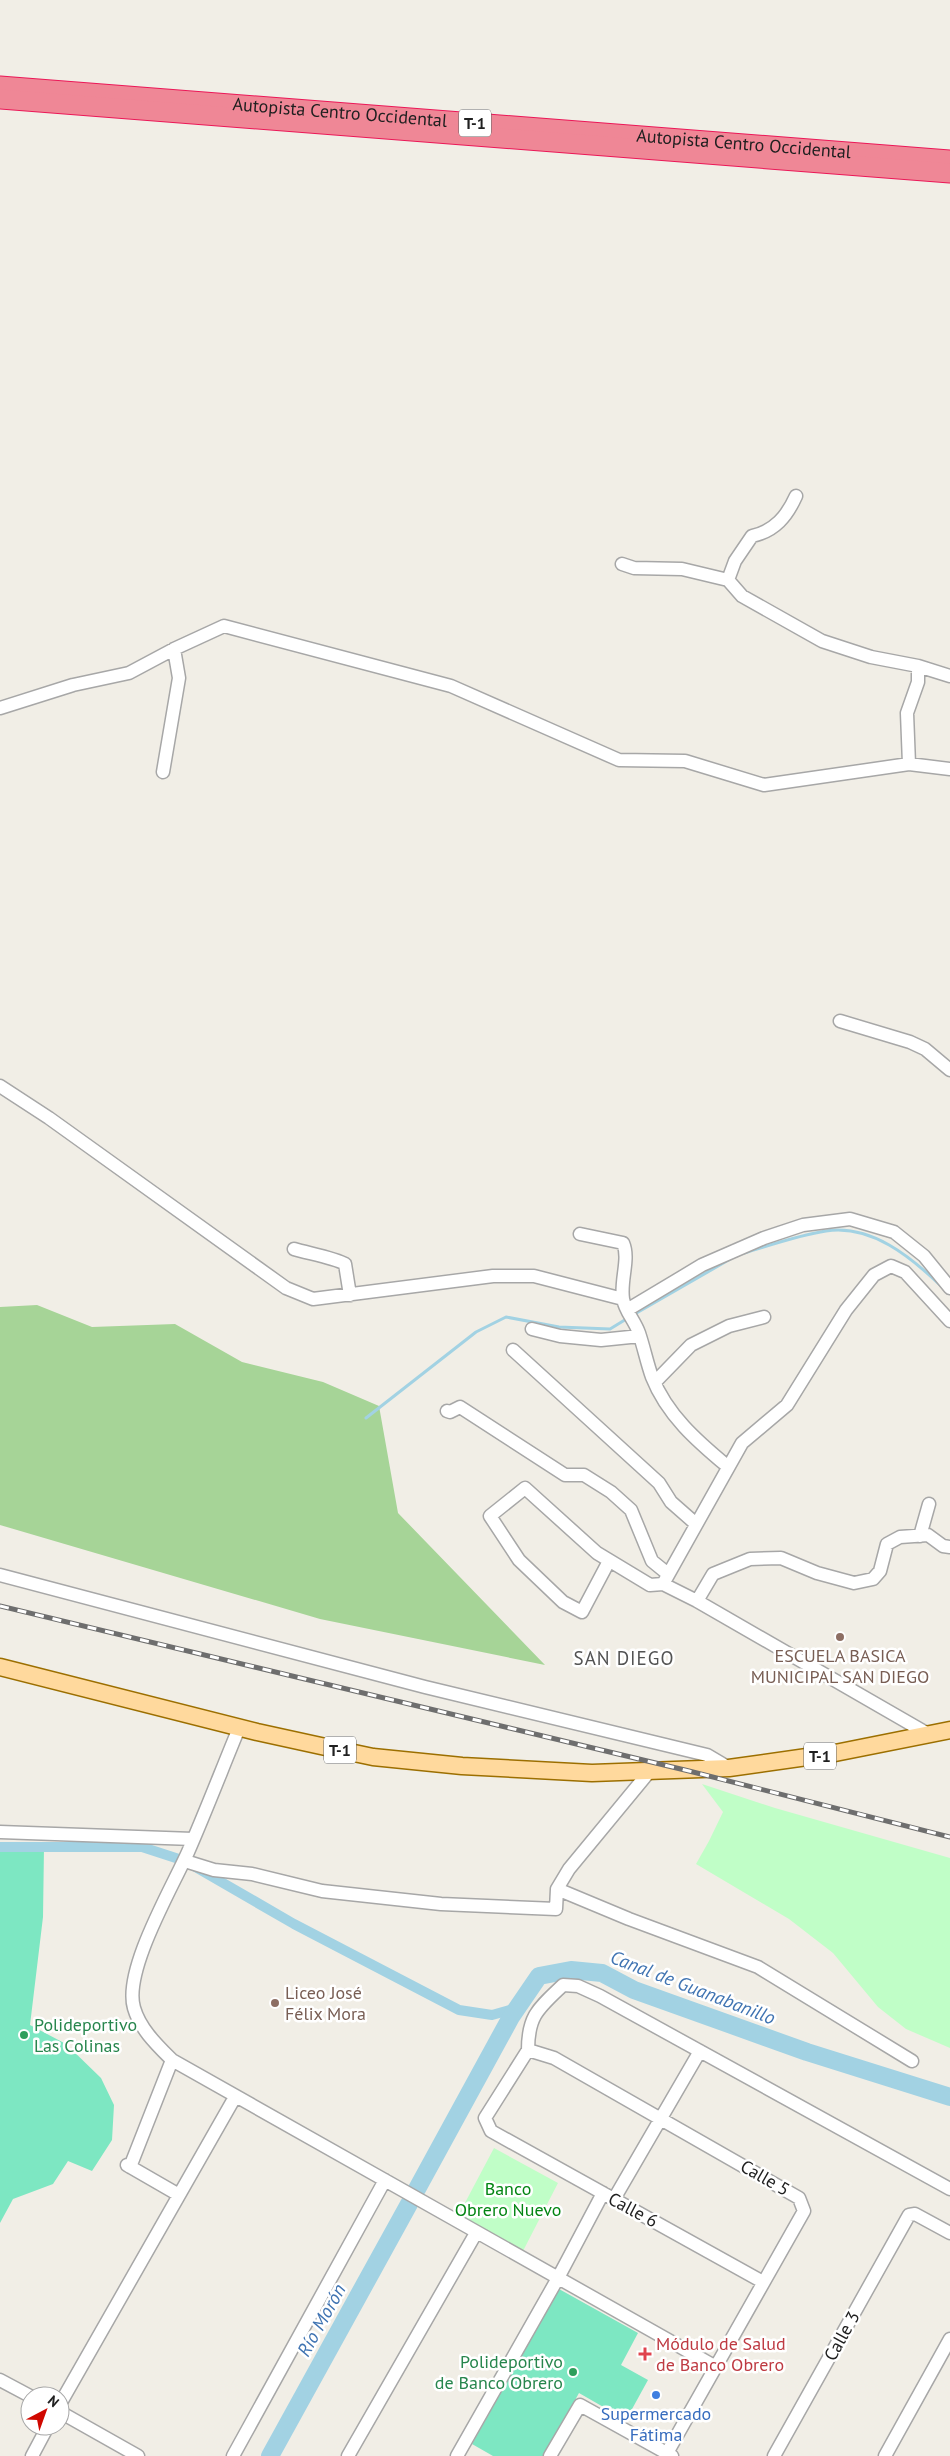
<svg xmlns="http://www.w3.org/2000/svg" width="950" height="2456" font-family="'PT Sans',sans-serif">
<rect width="100%" height="100%" fill="#f1eee6"/>
<path fill="#a6d497" d="M37,1305l55,22 83,-3 67,38 81,20 56,24 19,107 147,152 -225,-46 -320,-94v-218z"/>
<path fill="#c0fec7" d="M702,1784l73,24 175,50v190l-44,-19 -28,-22 -45,-54 -44,-34 -93,-55 13,-23 14,-29z
M494,2148l64,35 -35,68 -65,-35z"/>
<path fill="#7de7c2" d="M44,1847l-1,70 -13,108 36,19 35,34 13,27 -2,35 -20,31 -24,-10 -15,23 -40,15 -13,24v-375z
M559,2289l79,44 -17,32 27,15 -22,40 -47,-27 -35,63h-51l-21,-12z"/>
<g fill="none" stroke-linecap="round" stroke-linejoin="round">
<path stroke="#a2d2e3" stroke-width="3" d="M744,1253c27,-8 55,-18 82,-22 45,-7 85,26 115,55
M633,1315l99,-57
M366,1418l110,-86 30,-15 53,10 51,2 18,-11"/>
<path stroke="#a2d2e3" stroke-width="10" d="M0,1847h142l43,14 109,63 165,86 33,5 25,-7"/>
<path stroke="#a2d2e3" stroke-width="18" d="M417,2189l94,-172 28,-41 32,-6 31,3 32,17 173,62 143,45
M270,2456l139,-252"/>
<defs>
<path id="minor" d="M622,564l12,4 48,1 46,11 14,16 80,45 49,16 47,9v16l-11,31 2,51
M728,580l7,-19 17,-25c23,-5 35,-20 44,-40
M918,666l32,10
M0,708l73,-23 56,-12 45,-24 50,-23 227,60 168,74 66,1 79,24 145,-21 41,5
M163,772l16,-94 -5,-29
M840,1021l70,21 15,7 25,21
M0,1086l49,32 237,170 27,11 180,-23h41l89,23
M580,1234l43,9c7,16 -3,37 0,56 2,12 12,22 16,34 5,15 8,30 13,44 15,38 45,64 75,89
M294,1249c13,4 41,9 51,15l5,31
M627,1310l75,-45 62,-27 39,-13 47,-6 44,13 30,24 26,32
M532,1329l28,7 41,4 39,-4
M513,1350l146,133 12,19 25,22
M655,1382l36,-37 38,-19 35,-9
M447,1411l3,1 10,-5 105,68h19l27,17 20,18 21,51 16,13
M920,1536l9,-32
M609,1561l-27,51 -19,-10 -44,-42 -29,-44 35,-28 72,65 53,32 13,-1
M0,1575l425,112 282,68 22,13
M697,1601l-34,-17 79,-141 45,-38 59,-95 28,-35 17,-9 14,6 45,49
M239,1728c-17,41 -33,83 -51,124 -16,36 -65,119 -54,156 6,21 23,37 38,52l544,307
M928,1734l-231,-133 16,-27 37,-15 31,-1 36,15 37,10 19,-4 7,-8 7,-27 13,-7 28,-2 15,11 7,1
M0,1832l193,7
M185,1861l29,9 38,4 70,17 119,13 115,5 1,-20 12,-20 80,-97
M557,1889l72,30 129,48 154,94
M528,2050c0,-35 11,-42 35,-65l15,1 22,10 350,193
M127,2165l52,30
M130,2167l42,-107
M614,2199l86,-148
M0,2380l30,16
M60,2404l175,-307
M60,2412l78,44
M667,2453l137,-242 -5,-13 -245,-140 -26,-8 -43,68 6,13 272,151
M32,2456l16,-30
M233,2456l152,-276
M348,2456l128,-223
M457,2456l101,-178 45,-85
M550,2456l30,-51 92,51
M774,2456l135,-241 6,-1 35,19
M885,2456l65,-117"/>
<path id="major" d="M0,1667l257,65 64,14 52,11 89,9 130,7 137,-5 106,-15 115,-23"/>
<g id="highway">
<path id="s1" d="M0,86l950,74"/>
<path d="M0,99l950,74"/>
</g>
</defs>
<use href="#minor" stroke="#a7a7a7" stroke-width="15"/>
<use href="#major" stroke="#9c6f00" stroke-width="19"/>
<use href="#highway" stroke="#eb1757" stroke-width="21"/>
<use href="#minor" stroke="#fff" stroke-width="12"/>
<use href="#major" stroke="#ffd99d" stroke-width="16"/>
<use href="#highway" stroke="#ef8796" stroke-width="19"/>
<defs>
<path id="rail" d="M0,1606l689,165 261,66"/>
</defs>
<use href="#rail" stroke="#6e6e6e" stroke-width="5"/>
<use href="#rail" stroke="#fff" stroke-width="3" stroke-dasharray="9" stroke-linecap="butt"/>
</g>
<g fill="#8d6e63" stroke="#fff" stroke-width="2">
<circle cx="840" cy="1637" r="5"/>
<circle cx="275" cy="2003" r="5"/>
</g>
<g fill="#2e9e5b" stroke="#fff" stroke-width="2">
<circle cx="24" cy="2035" r="5"/>
<circle cx="573" cy="2372" r="5"/>
</g>
<path fill="#e0444e" stroke="#fff" stroke-width="2" d="M642.5 2346.5h5v5h5v5h-5v5h-5v-5h-5v-5h5z"/>
<circle fill="#3f7fe0" stroke="#fff" stroke-width="2" cx="656" cy="2395" r="5"/>
<g text-anchor="middle" stroke-width="5" stroke-linejoin="round" paint-order="stroke">
<g fill="#fff" stroke="#636363" stroke-width="1">
<rect x="459" y="109.5" width="32" height="27" rx="4"/>
<rect x="324" y="1736.5" width="32" height="27" rx="4"/>
<rect x="804" y="1742.5" width="32" height="27" rx="4"/>
</g>
<g font-size="16" font-weight="bold" fill="#202020">
<text x="475" y="129">T-1</text>
<text x="340" y="1756">T-1</text>
<text x="820" y="1762">T-1</text>
</g>
<g font-size="18" fill="#202020" stroke="#fff">
<text dy="6" stroke="none"><textPath href="#s1" startOffset="341">Autopista Centro Occidental</textPath></text>
<text dy="6" stroke="none"><textPath href="#s1" startOffset="746">Autopista Centro Occidental</textPath></text>
<text transform="translate(765 2178) rotate(30)" y="6">Calle 5</text>
<text transform="translate(633 2210) rotate(28)" y="6">Calle 6</text>
<text transform="translate(842 2336) rotate(-61)" y="6">Calle 3</text>
</g>
<g font-size="18" fill="#785e54" stroke="#fff">
<text x="840" y="1662">ESCUELA BASICA<tspan x="840" dy="21">MUNICIPAL SAN DIEGO</tspan></text>
<text x="285" y="1999" text-anchor="start">Liceo José<tspan x="285" dy="21">Félix Mora</tspan></text>
</g>
<g font-size="18" fill="#27864d" stroke="#fff" text-anchor="start">
<text x="34" y="2031">Polideportivo<tspan x="34" dy="21">Las Colinas</tspan></text>
<text x="563" y="2368" text-anchor="end">Polideportivo<tspan x="563" dy="21">de Banco Obrero</tspan></text>
</g>
<g font-size="18" fill="#028512" stroke="#fff">
<text x="508" y="2195">Banco<tspan x="508" dy="21">Obrero Nuevo</tspan></text>
</g>
<g font-size="18" fill="#be3a42" stroke="#fff" text-anchor="start">
<text x="656" y="2350">Módulo de Salud<tspan x="656" dy="21">de Banco Obrero</tspan></text>
</g>
<g font-size="18" fill="#366cbe" stroke="#fff">
<text x="656" y="2420">Supermercado<tspan x="656" dy="21">Fátima</tspan></text>
</g>
<g font-size="19" letter-spacing="1" fill="#535353" stroke="#fff">
<text x="624" y="1665">SAN DIEGO</text>
</g>
<g font-size="19" font-style="italic" fill="#4074b2" stroke="#fff">
<text transform="translate(693 1987) rotate(21)" y="7">Canal de Guanabanillo</text>
<text transform="translate(321 2320) rotate(-61)" y="7">Río Morón</text>
</g>
</g>
<g transform="translate(45 2411) rotate(41)"><circle r="24" fill="#ffffff" stroke="#a6a6a6"/>
<path d="M0-4L9 19L0 12L-9 19Z" fill="#d00800"/>
<text y="-8" font-size="14" font-weight="bold" text-anchor="middle" fill="#202020">N</text>
</g>
</svg>
